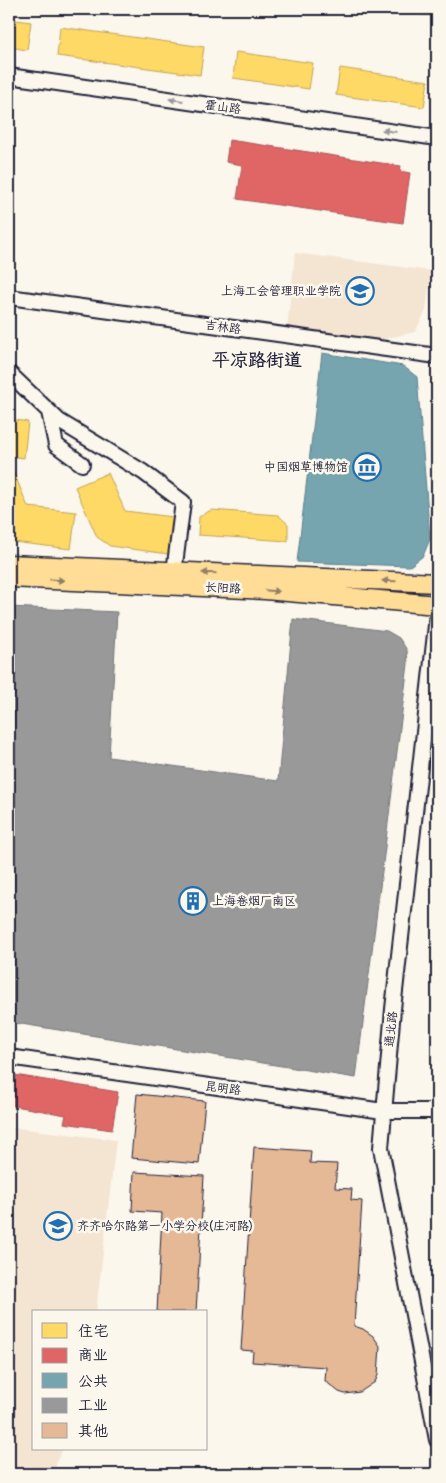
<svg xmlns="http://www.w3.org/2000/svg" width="446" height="1483" font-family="Pangolin,'LXGW WenKai TC',sans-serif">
<rect width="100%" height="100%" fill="#fbf7ec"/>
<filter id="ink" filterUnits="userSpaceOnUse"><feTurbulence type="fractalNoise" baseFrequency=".02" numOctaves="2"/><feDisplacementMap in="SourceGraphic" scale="10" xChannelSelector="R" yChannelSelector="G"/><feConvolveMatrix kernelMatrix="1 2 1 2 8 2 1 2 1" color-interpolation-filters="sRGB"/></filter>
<g filter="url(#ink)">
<path fill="#f4e4d2" d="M295,253l136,18 -5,39 -11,22 -42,9 -86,-12z
M9,1127l107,13 -20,172h-62v137h29l-7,13v12h-47z"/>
<path fill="#ffd966" stroke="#bda259" d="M335,9h102v7z
M9,19l22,3 -4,28 -18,-3z
M60,27l144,20 -4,28 -143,-19z
M236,52l77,11 -4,26 -76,-11z
M340,68l88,13 -4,26 -88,-12z
M9,419l19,3 -4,36 -15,-2z
M12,468l16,39 48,5 -5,37 -58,-7 -4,-3v-69z
M108,473l17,38 48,6 -5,37 -58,-8 -13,-9 -22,-50z
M211,510l67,5 10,9v17l-90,-6 1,-18z"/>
<path fill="#e06666" stroke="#a75259" d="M229,140l172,26 -1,5 10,2 -7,50 -166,-24 5,-34 -16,-3z
M9,1074l109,18 -6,38 -48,-7 2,-8 -57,-10z"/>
<path fill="#76a5af" stroke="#5d7e8c" d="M322,353l81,13 14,11 13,162 -7,17 -13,10 -113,-4z"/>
<path fill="#999" stroke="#75757d" d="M9,607l108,5 -8,145 169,24 15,-162 94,12 12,7 8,12 1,14 -52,414 -347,-56z"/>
<path fill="#e5b896" stroke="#22223b" d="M137,1094l68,7 -6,63 -68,-6z
M254,1147l57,4 -1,12 27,1 -2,24 17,1 -1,11 11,1 -8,125 9,3 10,7 7,10 -2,29 -3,7 -15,10 -15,2 -6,-2 -14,-11 1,-14 -74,-5 1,-11 -12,-1z
M134,1172l70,4 -8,136h-39l5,-99 -30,-2z"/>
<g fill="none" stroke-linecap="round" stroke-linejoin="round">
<defs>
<path id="minor" d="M9,76l428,62
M9,297l428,59
M9,373l50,48 84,51 40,30 -9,70
M49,412l7,33 26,19
M437,616l-44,393 -12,139 56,292
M9,1057l374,54h54"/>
<path id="major" d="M9,564l428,19
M9,578l256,12 172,15"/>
</defs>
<use href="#minor" stroke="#22223b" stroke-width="18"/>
<use href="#major" stroke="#22223b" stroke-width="21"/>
<use href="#minor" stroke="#fbf7ec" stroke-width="14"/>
<use href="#major" stroke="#ffdd96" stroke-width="18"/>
</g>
<defs><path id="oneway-solid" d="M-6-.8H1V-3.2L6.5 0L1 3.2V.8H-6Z" transform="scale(1.25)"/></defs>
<g fill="#99979c">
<use href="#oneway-solid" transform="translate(176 100) rotate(-172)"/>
<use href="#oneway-solid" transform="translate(389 131) rotate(-172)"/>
</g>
<g fill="#908068">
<use href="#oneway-solid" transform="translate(209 573) rotate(-178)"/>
<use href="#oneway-solid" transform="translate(57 580) rotate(3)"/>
<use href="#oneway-solid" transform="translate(389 581) rotate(-178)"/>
<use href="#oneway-solid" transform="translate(272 591) rotate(5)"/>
</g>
</g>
<defs>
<symbol id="university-ring" viewBox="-11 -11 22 22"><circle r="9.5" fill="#fbf7ec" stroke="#1f6fb2" stroke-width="1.5"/><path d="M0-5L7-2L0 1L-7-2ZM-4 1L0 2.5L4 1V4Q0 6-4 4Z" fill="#1f6fb2"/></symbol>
<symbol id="museum-ring" viewBox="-11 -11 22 22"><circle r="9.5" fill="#fbf7ec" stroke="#1f6fb2" stroke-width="1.5"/><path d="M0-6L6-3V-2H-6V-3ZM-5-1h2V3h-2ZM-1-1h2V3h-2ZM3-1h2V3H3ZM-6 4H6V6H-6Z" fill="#1f6fb2"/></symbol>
<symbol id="building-ring" viewBox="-11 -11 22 22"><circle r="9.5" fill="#fbf7ec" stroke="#1f6fb2" stroke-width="1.5"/><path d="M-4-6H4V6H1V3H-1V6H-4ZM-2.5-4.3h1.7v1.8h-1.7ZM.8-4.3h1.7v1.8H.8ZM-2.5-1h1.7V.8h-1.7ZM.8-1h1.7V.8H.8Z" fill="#1f6fb2"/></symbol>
<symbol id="school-ring" viewBox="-11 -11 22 22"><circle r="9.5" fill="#fbf7ec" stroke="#1f6fb2" stroke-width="1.5"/><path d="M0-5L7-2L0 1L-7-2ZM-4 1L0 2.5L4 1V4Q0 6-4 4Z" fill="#1f6fb2"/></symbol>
</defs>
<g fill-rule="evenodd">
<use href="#university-ring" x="344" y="275" width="32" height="32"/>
<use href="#museum-ring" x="351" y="451" width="32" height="32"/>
<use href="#building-ring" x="177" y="885" width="32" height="32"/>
<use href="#school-ring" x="42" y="1210" width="32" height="32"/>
</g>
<g text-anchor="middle" stroke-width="5" stroke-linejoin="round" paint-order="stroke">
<g font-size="12" fill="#22223b" stroke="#fbf7ec">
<text transform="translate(223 107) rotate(8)" y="4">霍山路</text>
<text transform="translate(223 327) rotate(8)" y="4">吉林路</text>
<text transform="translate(223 588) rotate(3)" y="4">长阳路</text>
<text transform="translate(391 1029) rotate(-84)" y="4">通北路</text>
<text transform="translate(223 1088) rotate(8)" y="4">昆明路</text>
</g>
<g font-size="12" fill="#22223b" stroke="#fbf7ec" text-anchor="end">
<text x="341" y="295">上海工会管理职业学院</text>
<text x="348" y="471">中国烟草博物馆</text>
<text x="212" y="905" text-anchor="start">上海卷烟厂南区</text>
<text x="77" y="1230" text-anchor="start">齐齐哈尔路第一小学分校(庄河路)</text>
</g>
<g font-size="18" font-weight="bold" fill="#22223b" stroke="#fbf7ec">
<text x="257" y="366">平凉路街道</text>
</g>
</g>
<rect width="446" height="1483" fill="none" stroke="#fbf7ec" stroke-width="30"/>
<rect x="15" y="15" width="416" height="1453" fill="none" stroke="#22223b" stroke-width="2" filter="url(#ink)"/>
<rect x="32" y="1310" width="175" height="140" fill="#fbf7ec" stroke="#a4a2a5"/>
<rect x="42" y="1323" width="25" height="15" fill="#ffd966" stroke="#a4a2a5"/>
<text x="78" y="1336" font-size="15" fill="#22223b">住宅</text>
<rect x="42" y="1348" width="25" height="15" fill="#e06666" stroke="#a4a2a5"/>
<text x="78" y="1360" font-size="15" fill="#22223b">商业</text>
<rect x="42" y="1373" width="25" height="15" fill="#76a5af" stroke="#a4a2a5"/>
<text x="78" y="1386" font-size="15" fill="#22223b">公共</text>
<rect x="42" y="1398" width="25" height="15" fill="#999999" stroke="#a4a2a5"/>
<text x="78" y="1410" font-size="15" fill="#22223b">工业</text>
<rect x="42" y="1423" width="25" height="15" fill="#e5b896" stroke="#a4a2a5"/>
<text x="78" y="1436" font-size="15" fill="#22223b">其他</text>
</svg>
